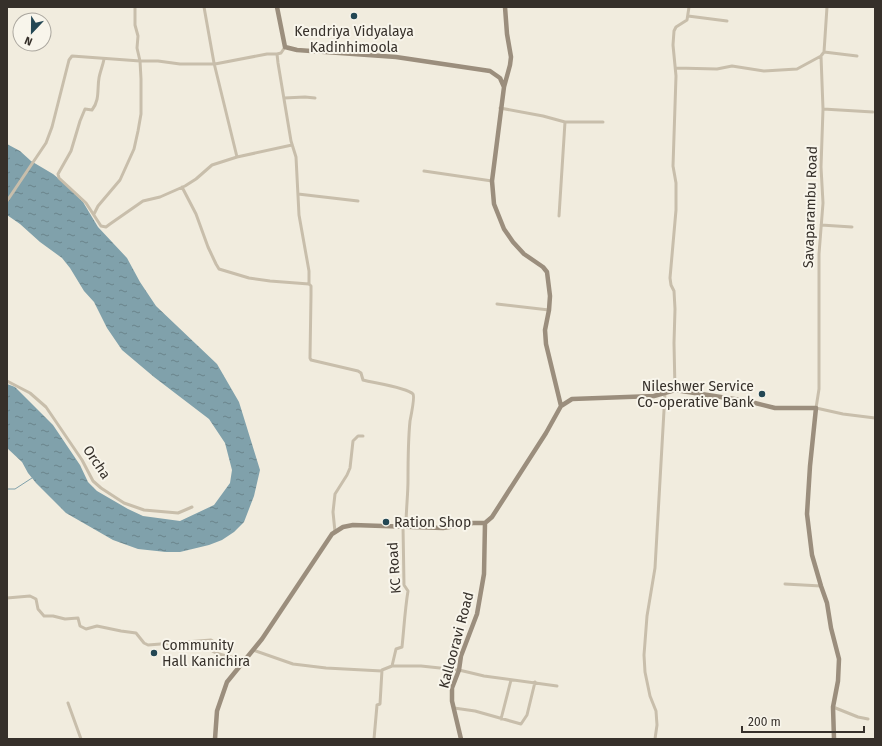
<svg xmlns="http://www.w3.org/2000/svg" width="882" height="746" font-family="'Fira Sans',sans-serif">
<defs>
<pattern id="water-ripples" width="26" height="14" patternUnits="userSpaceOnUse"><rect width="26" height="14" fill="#80a1ab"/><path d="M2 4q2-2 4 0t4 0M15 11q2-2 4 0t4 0" fill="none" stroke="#6a848b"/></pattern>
</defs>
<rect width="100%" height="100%" fill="#f1ecde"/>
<path fill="url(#water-ripples)" d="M7,144l13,7 11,10 22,13 11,9 19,19 15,25 29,31 13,24 16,24 61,58 22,38 21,68 -6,26 -10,26 -10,10 -12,8 -13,5 -29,7h-14l-28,-3 -25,-9 -47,-27 -30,-30 -8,-10 -6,-11 -15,-14v-64l8,3 38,38 27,40 8,17 9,9 31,18 15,7 37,5 34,-16 16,-22 2,-13 -7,-27 -16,-24 -55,-42 -32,-27 -15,-22 -13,-26 -10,-11 -14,-23 -8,-10 -22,-16 -20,-18 -13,-9z"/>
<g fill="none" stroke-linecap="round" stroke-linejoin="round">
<path stroke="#80a1ab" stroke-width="1" d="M7,489h8l17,-11"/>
<path stroke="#c8beab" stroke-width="3" d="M204,7l10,56 23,94
M827,7l-3,45 -3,4 2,53 -2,58 2,36 -4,51v135l-3,19 27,6 32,4
M688,16l39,5
M285,47l-4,6 -4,1 1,9 13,78 5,16 3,58 10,56v13
M824,52l33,4
M104,59c-1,6 -4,13 -5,19 -2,11 1,22 -7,32l-7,-1 -5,12 -9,30 -13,23 1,4 27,25 15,23 5,1 4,-3 33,-23 17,-4 25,-11 11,-7 16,-14 25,-8 55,-12
M676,68l41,1 15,-3 32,5 33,-2 24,-13
M284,98l21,-1 10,1
M500,108l43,8 22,6h38
M823,109l50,3
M424,171l68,10
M182,187l14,27 12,33 8,17 3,5 30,9 21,3 39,3 2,2v9l-1,63 1,2 47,11 3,2 2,7c10,3 43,7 50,14 2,3 -2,22 -3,27 -2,20 -2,39 -2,59 0,15 -2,30 -2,46
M298,194l60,7
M7,201l39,-58 6,-16 17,-67 3,-4 68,5h18l22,3h35l52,-10h10
M94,214l4,-8 22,-26 14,-31 4,-18 3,-17v-35l-1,-18 -3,-13 1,-12 -3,-11v-18
M559,216l6,-94
M821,225l31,2
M497,304l52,6
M7,381l23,12 16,14 36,53 11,21 8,7 23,15 20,7 34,3 14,-6
M675,390l-1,-47 1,-34 -1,-18 -3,-6 -1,-7 6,-68v-27l-3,-17 3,-90 -3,-31 1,-14 2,-4 11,-7 2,-13
M335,532l-2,-20 2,-18 12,-19 3,-7 3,-27 5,-5h5
M785,584l36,2
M7,598l23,-2 6,3 2,10 6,7h9l12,3 13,-1 2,8 6,3 11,-3 24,5 15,2 8,10 4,2 63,-5 3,2 -3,8c7,6 24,7 34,10
M253,650l40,14 33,4 56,3
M392,666h29l38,4 25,6 73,10
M68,703l13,36
M833,707l25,10 10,2
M454,708l21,3 46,13 6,-9 8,-33
M501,719l10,-39
M374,739l3,-34 3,-1 2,-34 10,-4 4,-17 6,-2c2,-19 3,-38 6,-56l-4,-6 -1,-59
M655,739l2,-14 -1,-14 -6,-15 -5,-24 -1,-17 3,-39 8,-48 10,-175"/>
<path stroke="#9b8e7d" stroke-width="4.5" d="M277,7l8,40 12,3 99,7 94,14 10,7 4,9 -12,94 2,23 10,25 9,13 11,12 19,13 4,5 3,24 -1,14 -4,20 1,14 15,62
M504,87l6,-22 1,-8 -4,-23 -2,-27
M485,523l7,-6 54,-84 15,-27 11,-7 82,-3 21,-6 72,11 28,7h41l-6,58 -3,48 5,41 9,31 6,17 4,25 8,31 -1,22 -5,26 1,32
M215,739l2,-28 10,-29 35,-43 70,-105 11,-7 10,-2 90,3 30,-5h12
M461,739l-9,-38v-13l7,-18 2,-14 16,-42 7,-40 1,-51"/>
</g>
<g fill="#234754" stroke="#f8f5eb" stroke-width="1.5">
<circle cx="354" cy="16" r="4"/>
<circle cx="762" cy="394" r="4"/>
<circle cx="386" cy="522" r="4"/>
<circle cx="154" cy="653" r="4"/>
</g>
<g text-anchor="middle" stroke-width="4" stroke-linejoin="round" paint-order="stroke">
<g font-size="14" fill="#36302a" stroke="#f8f5eb" text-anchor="start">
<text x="354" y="36" text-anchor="middle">Kendriya Vidyalaya<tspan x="354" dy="16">Kadinhimoola</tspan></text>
<text x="754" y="391" text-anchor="end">Nileshwer Service<tspan x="754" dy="16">Co-operative Bank</tspan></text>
<text x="394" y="527">Ration Shop</text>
<text x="162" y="650">Community<tspan x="162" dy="16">Hall Kanichira</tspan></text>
</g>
<g font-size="14" fill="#36302a" stroke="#f8f5eb">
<text transform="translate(810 207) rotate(-88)" y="5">Savaparambu Road</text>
<text transform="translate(97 462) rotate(56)" y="5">Orcha</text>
<text transform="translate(394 568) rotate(-94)" y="5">KC Road</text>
<text transform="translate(456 640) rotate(-75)" y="5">Kallooravi Road</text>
</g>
</g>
<rect width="882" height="746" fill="none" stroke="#36302a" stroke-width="16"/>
<g transform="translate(32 32) rotate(202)"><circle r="19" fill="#f8f5eb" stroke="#aaa69e"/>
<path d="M0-3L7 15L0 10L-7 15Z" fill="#234754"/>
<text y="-6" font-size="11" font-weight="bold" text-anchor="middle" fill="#36302a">N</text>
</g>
<path d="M742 726v6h122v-6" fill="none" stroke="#36302a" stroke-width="2"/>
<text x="748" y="726" font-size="12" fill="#36302a" stroke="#f8f5eb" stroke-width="3" paint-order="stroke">200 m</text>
</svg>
